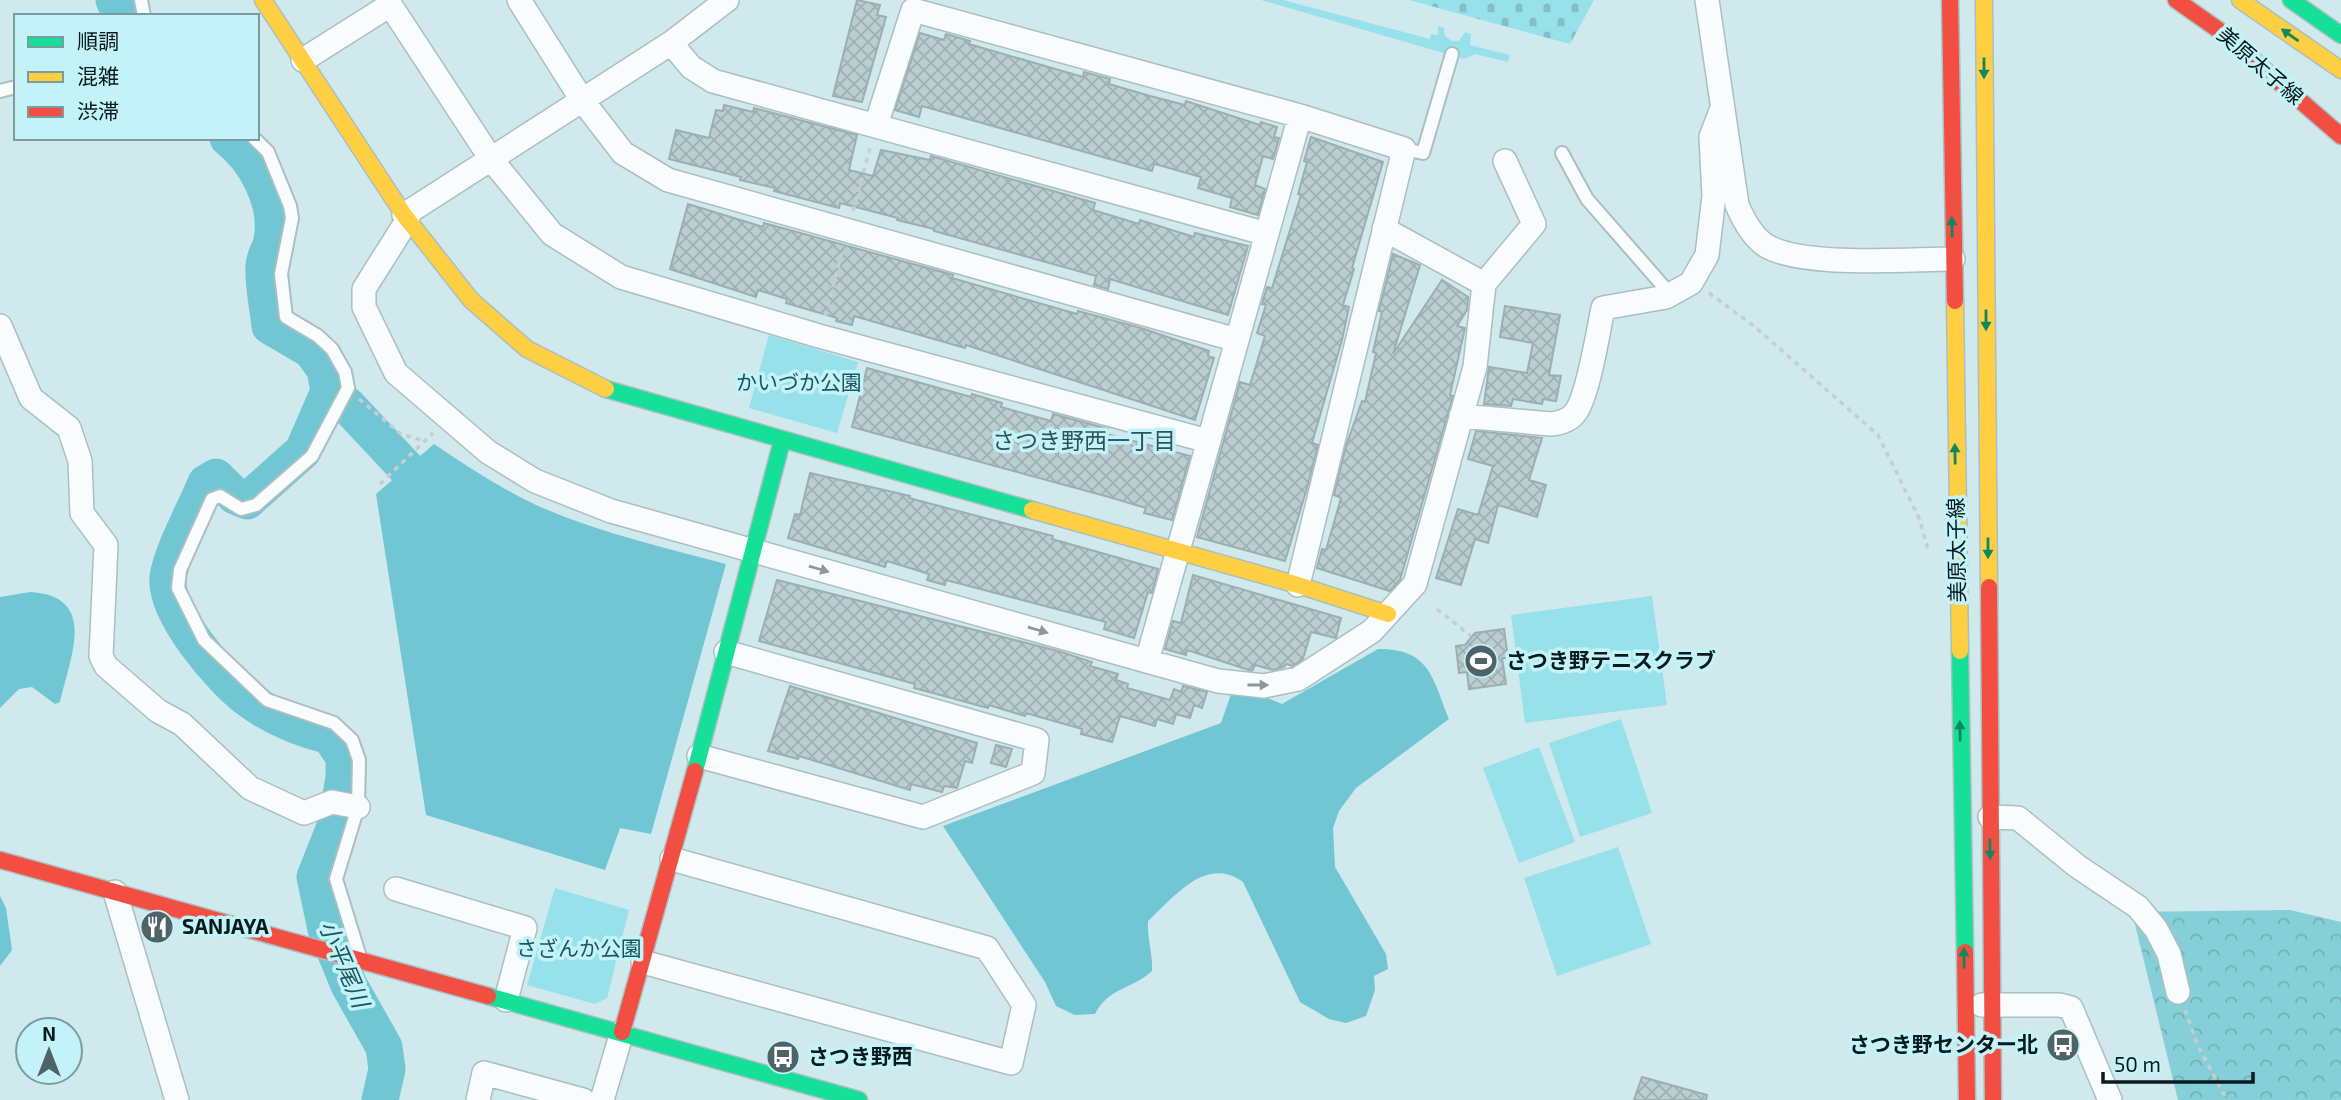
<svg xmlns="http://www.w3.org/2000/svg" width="2341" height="1100" font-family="'Exo 2','Noto Sans JP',sans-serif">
<defs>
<pattern id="forest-crowns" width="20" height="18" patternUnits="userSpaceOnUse" patternTransform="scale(1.75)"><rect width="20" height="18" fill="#84cfd8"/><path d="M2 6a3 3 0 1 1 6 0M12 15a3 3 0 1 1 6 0" fill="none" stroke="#71b1b9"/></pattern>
<pattern id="cemetery-stones" width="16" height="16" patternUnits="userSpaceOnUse" patternTransform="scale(1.75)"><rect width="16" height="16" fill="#97e1ea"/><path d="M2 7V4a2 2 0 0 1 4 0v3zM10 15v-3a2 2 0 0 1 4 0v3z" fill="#81c0c8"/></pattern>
<pattern id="building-cross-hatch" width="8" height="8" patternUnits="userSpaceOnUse" patternTransform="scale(1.75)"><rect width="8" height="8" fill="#baced0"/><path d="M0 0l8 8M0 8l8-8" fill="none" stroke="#9fb0b2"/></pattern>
</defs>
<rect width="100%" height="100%" fill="#cfe9ec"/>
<path fill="#97e1ea" d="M1261,0h22l147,39 1,-5 7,1v-9l6,2 1,8 7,5h7l6,-9 6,2 -1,11 40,10 -2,7 -33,-8 -11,5z
M769,335l89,27 -21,71 -88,-25z
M1652,596l15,109 -142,18 -14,-108z
M1621,719l31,94 -72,24 -31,-94z
M1539,747l36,95 -56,21 -36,-95z
M1618,847l33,97 -94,32 -33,-98z
M555,888l74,22 -22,88 -12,6 -68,-19z"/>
<path fill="url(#forest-crowns)" d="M2290,910l51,12v178h-163l-46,-188z"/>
<path fill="url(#cemetery-stones)" d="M1409,0h185l-24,44z"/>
<path fill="#70c7d3" d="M434,444c33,22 66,44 102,61 60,27 127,42 190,59l-75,270 -31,-6 -15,42 -179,-55 -50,-321z
M30,592c69,4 40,65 30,110l-5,2 -23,-17 -13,2 -19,19v-111z
M1378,649c52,0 54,28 71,70l-93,69 -17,23 -6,17 2,39 51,87 2,15 -14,7 1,14 -9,26 -20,7 -17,-4 -29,-17 -57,-120c-37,-27 -69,15 -95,39 -1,18 5,32 4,50 -21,19 -43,16 -57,43l-20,1 -19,-9 -11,-24 -102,-156 278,-103 10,-29 25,-1 26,11z
M0,896l6,12 6,42 -12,16z"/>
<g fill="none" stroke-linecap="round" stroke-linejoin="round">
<path stroke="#70c7d3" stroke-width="37" d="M114,0l7,16
M228,138c28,22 51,65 44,102 -1,9 -8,17 -8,26 -1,19 4,41 6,60l41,24 14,19 4,22 -26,60 -56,50 -12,-5 -19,-19 -10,6c-11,27 -34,68 -38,94 -4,35 53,102 80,122 23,17 54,30 82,37l14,21v21l-8,46 -21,53 11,52 23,56 35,62 3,22 -7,31
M329,391l18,14 59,63"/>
</g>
<path fill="url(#building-cross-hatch)" stroke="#9bafb2" stroke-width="2" d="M857,0l23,5 -3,10 9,2 -24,85 -29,-6z
M920,33l24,7 2,-6 24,7 -1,3 114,33 1,-5 26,7 -1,5 41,12 35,9 1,-4 74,24 1,-3 16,5 -3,10 5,1 -6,21 -10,-3 -8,29 10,4 -7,26 -28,-8 2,-9 -34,-10 3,-11 -39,-11 -8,-2 -2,7 -230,-65 -3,11 -24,-7z
M724,105l29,7 1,-4 103,27 -8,35 24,6 8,-26 49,10 1,-4 164,47 -2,7 46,14 1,-4 54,17 1,-4 53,13 -20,69 -118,-36 -2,10 -14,-4 2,-9 -162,-45v-2l-37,-9 1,-2 -58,-15 -1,5 -65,-17 1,-3 -35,-8 1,-3 -72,-18 7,-29 33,8 7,-28 7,1z
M1311,137l72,25 -31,106 2,1 -11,36 6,2 -7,33 -30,103 6,2 -11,43 -22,73 -88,-24 43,-155 10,3 15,-49 -8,-3 9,-28 -4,-1 5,-17 5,1 29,-93 -3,-1 9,-32 -3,-1z
M688,204l75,23 1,-4 189,52 -1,3 125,36 1,-3 63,17 68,23 -1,5 6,2 -19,62 -229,-75 -1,3 -111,-32 -2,9 -16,-4 1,-3 -51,-15 1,-4 -29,-9 -2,7 -86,-28z
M1393,254l27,11 -27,89 49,-74 26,17 -1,13 -10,16 8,2 -15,67 3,1 -53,184 -10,11 -73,-23 5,-19 4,1 15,-52 -7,-3 12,-49 16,-45 3,1 11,-49 -3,-1 9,-40 -3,-1z
M1505,306l55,9 -11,60 12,1 -5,25 -13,-2 -1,5 -29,-5 -2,7 -27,-2 5,-37 38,6 6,-30 -33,-6z
M867,368l104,29 1,-3 30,9 -1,4 50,14 2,-7 30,8 25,7 -1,5 83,22 -18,64 -28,-7 2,-5 -37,-11 -257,-70z
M1476,431l66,7 -13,42 17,5 -9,32 -39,-12 -10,38 -13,-4 -14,46 -25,-7 22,-69 20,6 15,-49 -25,-7z
M810,473l100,23 -1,2 144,38 -1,3 106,30 -6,24 -4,-1 -14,46 -30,-9 2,-7 -160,-42 -1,5 -18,-5 2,-6 -42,-13 -2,6 -97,-29 7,-24 5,1z
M1193,575l148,43 -5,20 -25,-6 -8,27 -10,7 -7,-2 -2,3 -11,3 -18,-5 -3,6 -65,-21 -1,5 -21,-6 8,-28 8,2z
M777,580l281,71 34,11 -2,4 28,8 -2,6 12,4 -1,4 43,12 4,-11 7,3 2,-6 24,6 -5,16 -8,-3 -4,13 -14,-4 -3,10 -16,-5 -2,7 -35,-10 -8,26 -31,-8 1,-5 -56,-16 -1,3 -36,-11 -1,3 -44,-12 -30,-8 1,-4 -156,-43z
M1504,629l4,29h-6l4,26 -37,5 -2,-17 -8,1 -3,-27 9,-1 10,-12z
M790,686l187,57 -5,20 -7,-2 -8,27 -13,-2 -2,6 -31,-8 -1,6 -111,-34 -1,3 -30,-8z
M996,745l16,4 -6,18 -15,-4z
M1642,1077l65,18 -1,5h-72z"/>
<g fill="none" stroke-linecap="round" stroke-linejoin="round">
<defs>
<path id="lane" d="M141,0l3,16
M0,91l16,-4
M254,138l14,14 22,54 2,12 -11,56 5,43 32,19 14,13 13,23 3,16 -36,68 -56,49 -15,4 -21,-13 -8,3 -32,71 -2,18 26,52 63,60 67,23 18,17 7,20 -1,47 -22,72 24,78
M1404,149l19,4 29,-99
M1562,153l25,46 84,96"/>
<path id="street" d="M387,0l104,159 61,75 69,43 198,59 389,105
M519,0l63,100 41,53 45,27 569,160
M1707,0l30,205c6,14 15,31 28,40 36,23 142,14 188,14
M671,43l20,24 22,14 554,153
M303,60l87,-55
M876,125l37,-115 387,106 104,33 -106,436
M404,215l267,-172 56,-43
M408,219l-44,70v18l32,66 92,79 47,29 76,30 607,170 46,5 34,-7 74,-48 43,-47 60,-217 9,-83 -100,-55
M1484,284l50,-60 -29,-63
M0,326l31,72 38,30 11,33 2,52 24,32 -5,111 5,10 52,45 24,13 68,64 54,25 28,-11 26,5
M1461,416l90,8c9,-1 18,-3 24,-11 13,-16 23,-81 28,-105l63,-11 25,-14 16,-28 7,-59 -3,-59 10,-26
M1147,661l153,-545
M699,756l224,61 110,-44 4,-33 -311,-88
M1990,817l28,1 59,48 61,41 18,22 13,25 9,38
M396,889l129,39 -19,72
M115,892l62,208
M643,962l368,101 13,-58 -37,-57 -315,-89
M1982,1005h78l11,3 39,92
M478,1100l6,-27 99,27
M602,1100l20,-68"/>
<path id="fast" d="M2291,0l50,35
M606,389l426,121
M1960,651l5,301
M695,771l87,-330
M488,996l371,104"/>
<path id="slow" d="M263,0l141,215 67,85 56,49 79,40
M1984,0l5,587
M2240,0l101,70
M1955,301l5,350
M1032,510l266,75 90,29"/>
<path id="jam" d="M1950,0l5,301
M2176,0l44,31 121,105
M1989,587l4,513
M0,860l488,136
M1965,952l2,148
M622,1032l73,-261"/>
</defs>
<use href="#lane" stroke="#abbfc2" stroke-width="16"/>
<use href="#street" stroke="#abbfc2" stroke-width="26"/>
<use href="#fast" stroke="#abbfc2" stroke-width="19"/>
<use href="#slow" stroke="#abbfc2" stroke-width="19"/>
<use href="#jam" stroke="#abbfc2" stroke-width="19"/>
<path stroke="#c6cecf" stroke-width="3.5" stroke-dasharray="5 5" stroke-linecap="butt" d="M853,211l18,-67
M1709,293l46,34 123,108 41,83 10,35
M825,316l18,-67
M359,399l42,35 23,7
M380,484l53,-51
M1437,609l34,27
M2185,1010l12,34 30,56"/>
<use href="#lane" stroke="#f8fcfc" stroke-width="12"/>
<use href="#street" stroke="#f8fcfc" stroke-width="23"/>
<use href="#fast" stroke="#16e098" stroke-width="16"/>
<use href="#slow" stroke="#ffcf43" stroke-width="16"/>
<use href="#jam" stroke="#f24e42" stroke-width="16"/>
</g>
<defs><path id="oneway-solid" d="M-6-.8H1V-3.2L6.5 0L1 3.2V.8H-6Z" transform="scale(1.75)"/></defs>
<g fill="#108761">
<use href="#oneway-solid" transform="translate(2290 35) rotate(-145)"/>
<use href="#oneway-solid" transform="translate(1984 68) rotate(90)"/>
<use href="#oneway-solid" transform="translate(1952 227) rotate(-91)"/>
<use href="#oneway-solid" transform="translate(1986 320) rotate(90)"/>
<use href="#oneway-solid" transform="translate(1955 454) rotate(-91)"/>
<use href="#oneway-solid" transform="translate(1988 548) rotate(90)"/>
<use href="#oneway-solid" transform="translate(1960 731) rotate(-91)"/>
<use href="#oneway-solid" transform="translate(1990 849) rotate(89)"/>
<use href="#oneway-solid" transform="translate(1964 958) rotate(-91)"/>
</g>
<g fill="#8c9798">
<use href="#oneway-solid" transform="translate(819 569) rotate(16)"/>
<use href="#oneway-solid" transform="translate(1038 630) rotate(16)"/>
<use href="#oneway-solid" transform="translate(1258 685)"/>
</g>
<defs>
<symbol id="stadium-disc" viewBox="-11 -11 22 22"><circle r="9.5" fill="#4e6366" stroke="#c3f2f8"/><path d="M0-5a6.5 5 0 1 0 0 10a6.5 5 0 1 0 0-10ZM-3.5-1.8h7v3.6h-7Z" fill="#fff"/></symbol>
<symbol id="restaurant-disc" viewBox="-11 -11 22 22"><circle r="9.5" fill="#4e6366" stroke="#c3f2f8"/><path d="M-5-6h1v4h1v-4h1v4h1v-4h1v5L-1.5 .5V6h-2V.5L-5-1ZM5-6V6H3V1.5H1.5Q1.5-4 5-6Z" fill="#fff"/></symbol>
<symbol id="bus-disc" viewBox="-11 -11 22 22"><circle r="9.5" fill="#4e6366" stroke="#c3f2f8"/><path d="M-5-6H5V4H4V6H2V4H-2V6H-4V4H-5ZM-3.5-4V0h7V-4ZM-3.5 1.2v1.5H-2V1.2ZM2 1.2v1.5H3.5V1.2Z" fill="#fff"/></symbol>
</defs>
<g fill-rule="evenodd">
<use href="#stadium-disc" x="1462" y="642" width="38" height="38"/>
<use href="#restaurant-disc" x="138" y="908" width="38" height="38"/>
<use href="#bus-disc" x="2044" y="1026" width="38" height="38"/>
<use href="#bus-disc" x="764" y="1038" width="38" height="38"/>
</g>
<g text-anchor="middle" stroke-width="7" stroke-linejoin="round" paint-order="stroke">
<g font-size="21" fill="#091b1e" stroke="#c3f2f8">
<text transform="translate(2260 66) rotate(41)" y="7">美原太子線</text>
<text transform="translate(1957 550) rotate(-91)" y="7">美原太子線</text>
</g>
<g font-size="21" fill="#18575f" stroke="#c3f2f8">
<text x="799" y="390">かいづか公園</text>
<text x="579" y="956">さざんか公園</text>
</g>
<g font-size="21" font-weight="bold" fill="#091b1e" stroke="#c3f2f8" text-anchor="start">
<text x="1506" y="668">さつき野テニスクラブ</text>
<text x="182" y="934">SANJAYA</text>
<text x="2038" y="1052" text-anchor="end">さつき野センター北</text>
<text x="808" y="1064">さつき野西</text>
</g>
<g font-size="23" fill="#2b555b" stroke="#c3f2f8">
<text x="1084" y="449">さつき野西一丁目</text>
</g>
<g font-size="23" font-style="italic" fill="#17575f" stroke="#c3f2f8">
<text transform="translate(344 964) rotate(67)" y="8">小平尾川</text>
</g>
</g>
<rect x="14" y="14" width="245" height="126" fill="#c3f2f8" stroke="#799ca1" stroke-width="2"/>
<rect x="28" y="37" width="35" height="10" fill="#16e098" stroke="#799ca1" stroke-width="2"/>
<text x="77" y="49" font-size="21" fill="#091b1e">順調</text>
<rect x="28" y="72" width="35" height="10" fill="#ffcf43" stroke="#799ca1" stroke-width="2"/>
<text x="77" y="84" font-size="21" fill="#091b1e">混雑</text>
<rect x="28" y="107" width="35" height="10" fill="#f24e42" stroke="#799ca1" stroke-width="2"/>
<text x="77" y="119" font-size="21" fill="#091b1e">渋滞</text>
<g transform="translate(49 1051)"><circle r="33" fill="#c3f2f8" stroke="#799ca1" stroke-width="2"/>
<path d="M0-5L12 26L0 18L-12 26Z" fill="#4e6366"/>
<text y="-10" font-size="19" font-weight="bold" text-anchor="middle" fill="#091b1e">N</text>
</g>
<path d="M2103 1072v10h150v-10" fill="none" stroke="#091b1e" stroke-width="3.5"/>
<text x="2114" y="1072" font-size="21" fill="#091b1e" stroke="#c3f2f8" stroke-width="5" paint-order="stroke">50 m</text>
</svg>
